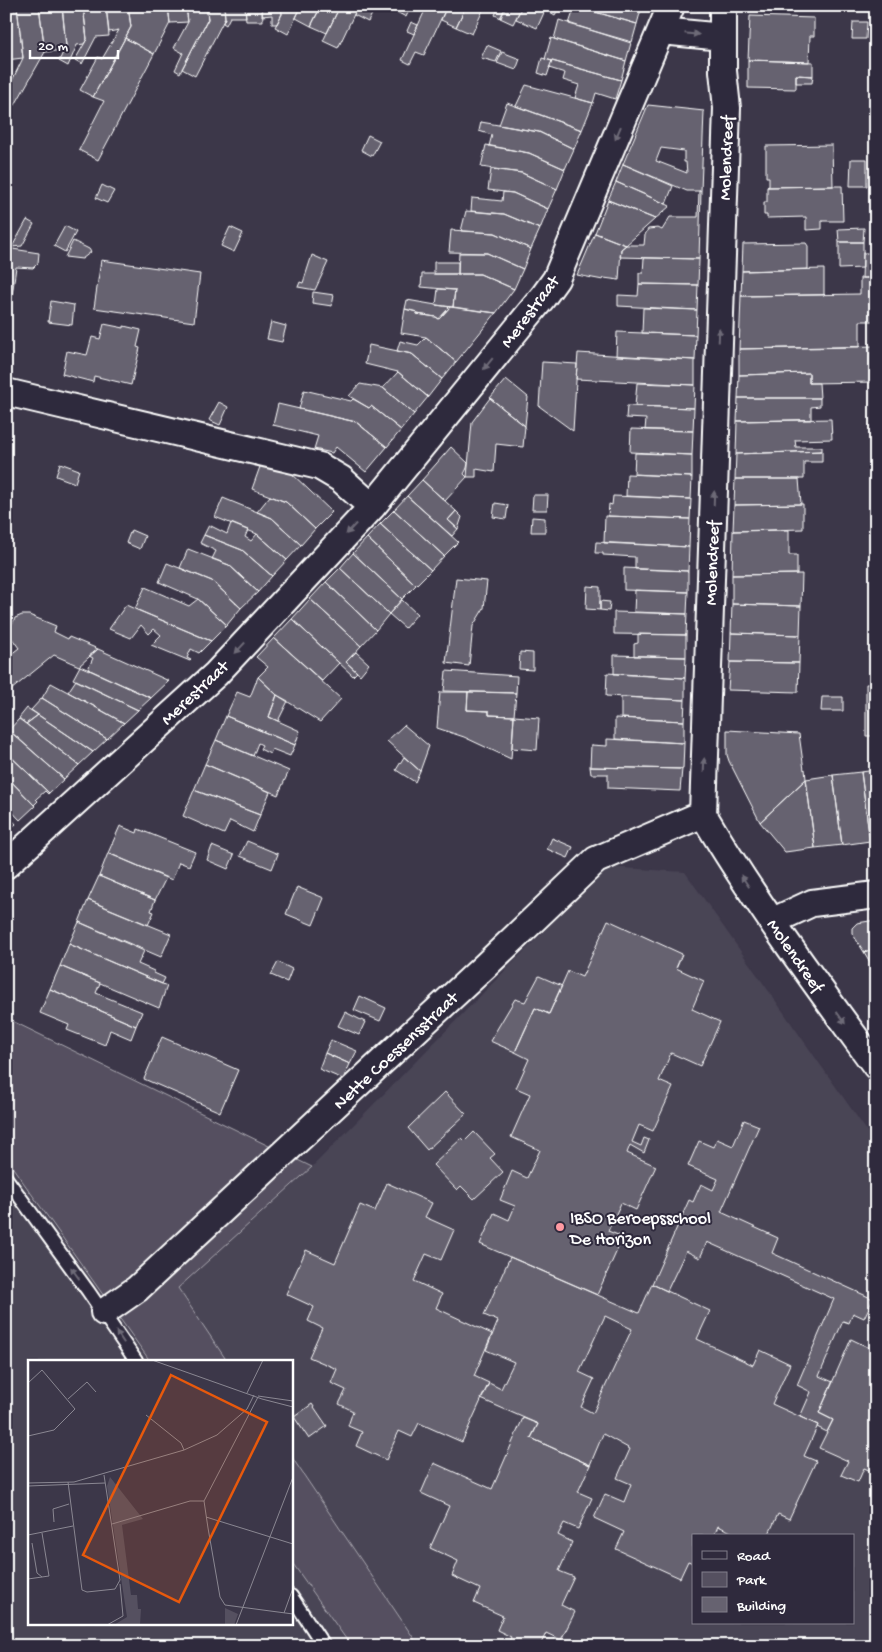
<svg xmlns="http://www.w3.org/2000/svg" width="882" height="1652" font-family="'Gochi Hand',sans-serif">
<rect width="100%" height="100%" fill="#3c3749"/>
<filter id="ink" filterUnits="userSpaceOnUse"><feTurbulence type="fractalNoise" baseFrequency=".02" numOctaves="2"/><feDisplacementMap in="SourceGraphic" scale="10" xChannelSelector="R" yChannelSelector="G"/><feConvolveMatrix kernelMatrix="1 2 1 2 8 2 1 2 1" color-interpolation-filters="sRGB"/></filter>
<g filter="url(#ink)">
<path fill="#494455" fill-rule="evenodd" d="M607,867l78,5 191,272v502h-457l-128,-190v-95h-64l-49,-73 134,-121zM693,1536h160v87h-160z
M6,1158l144,203h-121v262h262v-62l60,85h-345z"/>
<path fill="#555060" stroke="#aaa8b0" d="M6,1018l306,149 -134,121 49,73h-77l-144,-203z
M291,1456l128,190h-68l-60,-85z"/>
<path fill="#666270" stroke="#fff" fill-rule="evenodd" d="M6,6h11l6,52 -17,2z
M17,6h22l6,46 -30,53 -9,-4v-8l17,-35z
M39,6h23l4,40 -1,4 -20,2z
M62,6h21l4,33 -3,5 -7,1 -9,21 -9,-5 7,-15z
M83,6h23l3,30 -13,1 -14,27 -7,-4 12,-21z
M106,6h22l3,21 -38,70 -13,-7 18,-33 4,2 17,-29 -10,2z
M128,6h40l2,17 -16,31 -29,-16 6,-11z
M168,6h18l2,16 -18,1z
M186,6h20l2,13 -28,54 -5,-3 8,-17 -9,-5 14,-26z
M206,6h18l1,12 -30,58 -13,-7 26,-50z
M224,6h21l1,11h-16l-4,8 -3,-2 2,-5z
M245,6h17l1,15h-17z
M262,6h19l1,8 -5,10h-5v-9l-10,1z
M281,6h19v3l-12,25 -13,-7 7,-13z
M300,6h18l1,4 -19,-1z
M318,6h22l-13,27 -16,-7 8,-16z
M340,6h18l-20,42 -15,-7z
M358,6h18l-8,16 -14,-7z
M393,6h18l-5,11 -15,-8z
M427,6h20l-23,49 -8,-3 -6,12 -8,-4z
M447,6h19l-10,21 -15,-7z
M466,6h19l-13,28 -16,-7z
M499,6h7l-5,12 -6,-3z
M506,6h16l-9,18 -13,-6z
M522,6h25l-10,22 -21,-9z
M547,6h13l-5,9 -10,-6z
M575,6l62,18 -5,18 -63,-18z
M586,6h56l-5,18 -52,-15z
M300,9l19,1 -8,16 -15,-8z
M750,16l64,2v18h-4l-1,26 -61,-2z
M559,20l72,23 -5,18 -72,-22z
M411,22l7,3 -4,9 -7,-3z
M853,22h14l-1,17h-14z
M125,38l29,16 -56,106 -19,-10 25,-49 -11,-4z
M551,38l75,23 -5,19 -76,-21z
M487,45l14,6 -5,11 -15,-4z
M502,52l18,7 -4,11 -19,-7z
M542,58l10,3 -5,15 -9,-3z
M748,60l65,2v14l-17,-1v14l-48,-1z
M552,61l69,19 -6,19 -19,-6 -3,10 -18,-5 4,-13 -16,-5 2,-7 -16,-5z
M796,75l17,1 -1,7h-16z
M526,85l67,18 -11,27 -66,-24z
M507,103l75,27 -8,19 -35,-17 -40,-7z
M648,105l56,6 -3,80h-14l-64,-27zM661,148l23,3v11h2l1,11 -31,-12z
M481,122l58,10 35,17 -9,20 -36,-16 -40,-7 3,-11 -13,-4z
M368,135l12,6 -8,15 -11,-6z
M486,145l43,8 36,16 -8,20 -35,-16 -41,-6z
M832,145l1,41 -66,1 2,-1v-9h-3v-31z
M851,159h16v27h-17z
M623,164l50,22 -7,18 -50,-22z
M491,169l31,4 35,16 -9,20 -35,-16 -25,-3z
M616,182l50,22 4,2 -15,13 -47,-19z
M102,185l12,6 -7,12 -11,-5z
M830,186h12l1,35h-21v8l-16,1v-13l-39,1v-3h-3v-13h3v-15z
M699,191h2l-2,68 -79,-2 1,-8 5,-4h18l1,-10 3,-6 10,-1 4,2 8,-13h28z
M503,192l10,1 35,16 -8,20 -36,-15 -33,-3 1,-13 30,3z
M608,200l47,19 -29,26 -31,-12z
M466,211l38,3 36,15 -9,20 -36,-16 -34,-2z
M27,220l7,4 -12,22 -10,1z
M65,226l11,6 -11,20 -11,-6z
M230,227l13,6 -9,19 -13,-6z
M864,228l-1,14h-24l-1,-13z
M451,230l44,3 36,16 -8,20 -36,-16 -38,-1z
M595,233l31,12 -5,4 -2,31 -15,-2 -1,2 -26,-5z
M73,241l16,8 2,3 -9,7 -17,-2z
M839,242h24v26l-24,1z
M806,243l2,3v23l-66,2 1,-27z
M6,248l33,5 -1,10 -5,5 -17,-1 -7,50 -3,-1z
M459,253h28l36,16 -9,20 -34,-15h-22z
M863,253h13v25h-14z
M312,255l16,7 -13,28 -17,-3 2,-5 3,1z
M644,258l55,1 -1,26 -59,-1v-11h4z
M101,260l99,14 -6,48 -100,-14z
M434,262h24v12h-24z
M824,269v26l-83,1 1,-25z
M422,274h58l34,15 -18,24 -43,-6 2,-17 -34,-3z
M860,278h16v43h-16v26l-121,2 2,-53 119,-2z
M639,284l59,1 -1,25 -79,-4v-11l20,1z
M438,289l17,1 -2,17 -17,-2z
M313,292l21,3 -2,11 -20,-3z
M407,300l29,5 14,2 -11,12 -3,-2 -19,-3v-2l-12,-3z
M51,301l23,4 -2,20 -24,-3z
M450,307l46,6 -40,49 -30,-25 -25,-4 4,-24 12,3v2l19,3 3,2z
M643,308l54,2 -1,25 -54,-2z
M271,322l15,4 -4,16 -15,-3z
M104,324l20,4v-2l17,4 -4,17 3,1 -9,37 -37,-9 -1,6 -31,-8 5,-23 20,4 5,-18 8,2z
M617,332l79,3 -1,25 -79,-4z
M426,337l30,25 -14,17 -30,-25 -15,-3 3,-10 18,4z
M369,345l43,9 30,25 -14,18 -30,-25 -33,-8z
M876,346v36l-67,1v-10l-70,2v-26z
M578,353l117,7v25l-119,-6z
M542,362l35,2 -4,67 -34,-25z
M398,372l30,25 -14,17 -31,-26z
M809,373v10h10l1,15h-82l1,-23z
M506,379l22,18 -3,29 -35,-28z
M637,383l58,2 -1,23 -59,-2z
M360,384l23,4 31,26 -13,16 -30,-24 -2,2 -20,-12z
M304,390l47,11 2,-2 16,9 2,-2 30,24 -14,17 -31,-25 -57,-13z
M490,398l35,28 -2,21 -27,-3 -2,28 -18,-3v8h-9l5,-55z
M738,398h82v8l-9,1v13l-74,1z
M219,402l9,5 -8,18 -11,-5z
M278,404l78,18 31,25 -21,25 -30,-25 -4,6 -18,-4 4,-13 -45,-11z
M627,406l67,2 -1,23 -48,-1 1,-11 -20,-1z
M831,419l1,20 -37,1 1,7h26v4l-86,3 1,-33z
M631,429l62,2 -1,24 -62,-3z
M451,447l17,16 -1,5 -3,6 3,3 -22,24 -23,-21z
M822,451v11h-18v17h-69l1,-25z
M635,453l57,2v22l-58,-3z
M60,463l19,7 -4,13 -19,-7z
M261,464l27,6 44,42 -17,17 -29,-27 -34,-13z
M627,474l65,3 -1,22 -65,-3z
M735,479h64l2,25 -67,1z
M422,480l34,31 -8,9 10,9 -6,7 -45,-40z
M533,495h15l-1,15h-15z
M270,496l16,6 29,27 -14,16 -29,-27 -15,-6z
M407,496l51,46 -14,14 -50,-46z
M613,496l78,3 -1,20 -82,-3 1,-12 3,1z
M223,498l49,20 29,27 -14,15 -30,-26 -42,-17z
M495,503l13,2 -2,14 -13,-2z
M803,504v25l-70,2 1,-26z
M394,510l50,46 -13,14 -51,-46z
M456,511l6,6 -4,12 -10,-9z
M605,516l85,3 -1,28 -85,-4z
M532,517l13,1v14h-14z
M231,523l17,7 -3,7 6,4 6,-7 30,26 -15,16 -30,-26 -38,-15 5,-10 18,9z
M380,524l51,46 -15,15 -49,-47z
M131,530l14,6 -5,13 -14,-6z
M789,530v25h8v19l-65,1 1,-44z
M204,535l38,15 30,26 -14,16 -29,-27 -17,-6 4,-8 -16,-8z
M367,538l49,47 -14,14 -49,-46z
M596,542l93,5 -1,24 -53,-2v-12l-32,-2v-2h-8z
M188,549l41,16 29,27 -17,16 -29,-27 -32,-13z
M353,553l49,46 -13,15 -49,-46z
M167,563l45,18 29,27 -14,17 -29,-26 -39,-17z
M340,568l49,46 -13,16 -50,-48z
M624,568l64,3v21l-64,-2z
M802,574l-1,32 -69,-2v-29z
M456,578l31,3 -3,27 -11,18 -4,40 -23,-3z
M326,582l50,48 -15,16 -51,-47z
M587,586l13,1v23l-14,-1z
M145,587l44,19 9,-7 29,26 -16,16 -76,-32z
M635,590l53,2 -1,22 -53,-2z
M310,599l51,47 -15,16 11,10 -4,4 -61,-57z
M402,600l15,14 -12,14 -16,-14z
M600,601l10,1 -1,9 -9,-1z
M732,604l69,2 -1,29 -69,-2z
M126,605l9,4 76,32 -12,12 -8,-4 -4,9 4,2 -1,1 -39,-16 10,-10 -7,-6 -5,5 -8,-9 -10,13 -22,-9z
M614,612l73,2 -1,21 -72,-1z
M22,615h7l27,11 -2,6 14,7 1,-2 29,12 -19,17 -25,-11 -48,39v-36l13,-10 -8,-11 -1,-9 5,-10z
M292,619l47,44 -17,18 -48,-43z
M731,633l69,2 -1,28 -69,-1z
M638,634l48,1v22l-52,-1v-12l4,-1z
M274,638l67,61 -21,23 -43,-27 -19,-18 10,-10 -12,-10z
M98,649l71,32 -18,17 -63,-29 5,-11 -4,-2z
M356,652l13,12 -9,11 -14,-13z
M520,652l13,1v17l-14,-1z
M614,655l72,2 -1,21 -71,-4z
M730,662l69,1 -1,29 -70,-2z
M80,666l7,3 64,29 -13,12 -65,-31z
M446,671l71,5 -1,17 -72,-2z
M607,673l78,5v22l-79,-4z
M258,677l19,18 -8,22 31,14 -5,14 -69,-29 11,-24 13,5z
M76,680l62,30 -14,13 -56,-31z
M51,683l41,22 32,18 -17,16 -65,-41z
M866,684h10v52h-10z
M440,692h28l-1,18 22,1v4l25,1 -3,43 -47,-22 -27,-9z
M468,692l48,1 -2,23 -25,-1v-4l-22,-1z
M277,695l11,6 -10,20 -9,-4z
M621,697l64,3 -1,21 -63,-3z
M822,697h21v14h-22z
M42,698l65,41 -14,13 -62,-42z
M27,708l11,7 -12,9 -7,-6z
M38,715l55,37 -14,13 -53,-41z
M226,716l69,29 -5,11 -18,-7 -2,5 -10,-5 2,-4 -4,-2 -5,13 -37,-16z
M514,716l25,2 -2,32 -25,-2z
M615,718l69,3v22l-69,-4z
M19,719l7,5 53,41 -15,14 -55,-49z
M404,725l25,21 -9,25 -33,-30z
M6,728l58,51 -15,14 -43,-41z
M727,730l72,4 5,36 1,-1 1,10 -46,43 -31,-61 -2,-6z
M607,739l77,4 -1,26 -93,-2 1,-22 16,1z
M216,740l73,31 -11,24 -73,-31z
M6,752l43,41 -1,1 -3,-3 -9,8 2,2 -4,4 1,1 -29,-30z
M404,757l16,14 -5,11 -19,-12z
M205,764l65,28 -10,23 -66,-25z
M590,767l92,2 -2,22 -72,-3v-14h-17z
M876,770v70l-6,1 -9,-69z
M861,772l9,69 -28,4 -9,-70z
M833,775l9,70 -27,3 -9,-69z
M6,776l29,30 -15,14 -14,-15z
M806,779l9,69 -30,4 -25,-30z
M194,790l66,25 -7,17 -23,-11 -6,13 -41,-18z
M6,813l10,11 -10,8z
M120,826l17,7 1,-4 57,23 -6,14 -10,-4 -7,18 -64,-27z
M552,838l21,9 -5,11 -21,-9z
M247,841l31,13 -6,15 -32,-13z
M212,846l22,9 -6,14 -21,-9z
M108,853l58,25 -11,22 -56,-24z
M99,876l56,24 -4,11 3,1 -6,13 -60,-25z
M297,887l27,11 -11,27 -27,-11z
M88,900l83,34 -10,23 -82,-35z
M608,920l74,34 -6,14 28,13 -12,28 28,13 -20,44 -29,-13 -12,28 14,6 -20,44 -14,-6 -7,17 9,4 3,-8 5,2 -5,13 -14,-8 -3,8 29,13 -20,44 -15,-7 -13,28 15,6 -26,58 -117,-51 14,-31 15,7 6,-14 -15,-6 12,-29 15,7 13,-28 -29,-13 19,-43 -14,-6 13,-29 -14,-7 20,-44 14,6 19,-43 14,6z
M876,920v28l-12,4 -12,-19v-5l5,-5z
M79,922l65,29 -6,13 16,7v2l11,5 -3,6 -93,-40z
M69,944l98,42 -8,22 -99,-42z
M876,948v24l-12,-20z
M278,962l14,7 -5,13 -16,-7z
M60,966l40,17 -4,10 46,19 -6,14 -86,-37z
M539,976l23,10 -13,28 -14,-6 -20,44 -25,-11 25,-42 10,3z
M50,989l86,37 -5,13 -21,-9 -5,15 -38,-15 2,-5 -29,-12z
M360,996l26,12 -6,13 -26,-11z
M345,1012l20,10 -6,13 -21,-9z
M162,1037l76,33 -18,42 -76,-33z
M331,1040l26,11 -7,13 -25,-11z
M325,1053l25,11 -7,15 -24,-10z
M445,1092l21,22 -39,36 -19,-22z
M744,1120l15,6 -38,86 57,26 -6,15 101,46 -9,19 -11,-5 -4,10 -6,-2 -24,55 14,6 -14,31 14,7 -6,12 -10,-5 1,-2 -18,-8 11,-25 -14,-7 37,-86 -127,-57 -7,16 -14,-7 -19,40 -15,-7 37,-84 4,2 8,-18 12,6 5,-11 -30,-13 11,-25 14,6 4,-8 16,7z
M474,1132l21,22 -5,4 13,14 -29,27 -13,-13 -4,4 -24,-25 29,-27 3,3z
M387,1183l45,20 -7,14 29,13 -13,30 -15,-6 -12,27 28,13 -6,14 56,26 -18,42 15,7 -27,59 -43,-19 -7,14 -13,-6 -13,29 -30,-14 6,-14 -14,-6 5,-15 -14,-7 7,-14 -15,-7 6,-14 -28,-12 13,-29 -14,-7 6,-14 -28,-13 20,-44 29,13 25,-58 15,6z
M510,1257l129,56 13,-29 58,27 -13,28 56,26 7,-15 30,14 -18,40 46,21 -14,31 12,5 -27,58 -11,-5 -10,22h-28l-22,-10 -4,10h-21v27l-5,-2 -8,17 -64,-29 8,-17 -30,-14 11,-24 19,8 7,-18 -14,-6 13,-29 -27,-15 -13,31 -59,-27 7,-14 -57,-25 8,-16 12,6 13,-27 -28,-12 12,-29 -14,-6zM605,1316l27,13 -39,84 -12,-6 13,-28 -15,-7z
M851,1339l25,12v122l-12,-5 -6,14 -17,-7 7,-14 -29,-13 14,-28 -14,-7z
M312,1404l15,22 -18,13 -15,-22z
M523,1418l15,6 -7,14 59,27 -12,27 14,6 -14,31 -14,-6 -6,12 14,7 -13,29 15,6 -13,28 14,7 -14,28 -15,-7 -6,13h-33l4,-9 -14,-7 6,-14 -29,-13 6,-14 -28,-13 6,-15 -28,-13 19,-42 -28,-13 13,-30 58,26z"/>
<g fill="none" stroke-linecap="round" stroke-linejoin="round">
<defs>
<path id="lane" d="M6,1178l82,113 48,70
M291,1596l33,50"/>
<path id="street" d="M723,6v65l4,37 -24,706c51,87 113,170 173,252
M661,31l62,6
M6,392l313,74 22,13 31,28
M6,865l210,-191 156,-167 171,-210 13,-18 5,-12 110,-261
M773,921l39,-18 64,-8
M104,1312l33,-23 348,-323 111,-106 107,-46"/>
</defs>
<use href="#lane" stroke="#fff" stroke-width="16"/>
<use href="#street" stroke="#fff" stroke-width="30"/>
<use href="#lane" stroke="#2f2a3d" stroke-width="12"/>
<use href="#street" stroke="#2f2a3d" stroke-width="26"/>
</g>
<defs><path id="oneway-solid" d="M-6-.8H1V-3.2L6.5 0L1 3.2V.8H-6Z" transform="scale(1.25)"/></defs>
<g fill="#6d6a77">
<use href="#oneway-solid" transform="translate(692 34) rotate(6)"/>
<use href="#oneway-solid" transform="translate(618 133) rotate(113)"/>
<use href="#oneway-solid" transform="translate(719 335) rotate(-88)"/>
<use href="#oneway-solid" transform="translate(488 364) rotate(129)"/>
<use href="#oneway-solid" transform="translate(714 498) rotate(-88)"/>
<use href="#oneway-solid" transform="translate(351 529) rotate(133)"/>
<use href="#oneway-solid" transform="translate(240 648) rotate(133)"/>
<use href="#oneway-solid" transform="translate(704 765) rotate(-88)"/>
<use href="#oneway-solid" transform="translate(745 881) rotate(-124)"/>
<use href="#oneway-solid" transform="translate(841 1018) rotate(54)"/>
<use href="#oneway-solid" transform="translate(75 1273) rotate(-126)"/>
<use href="#oneway-solid" transform="translate(120 1337) rotate(-123)"/>
</g>
</g>
<circle fill="#ff9aa2" stroke="#2f2a3d" stroke-width="2" cx="560" cy="1227" r="5"/>
<g text-anchor="middle" stroke-width="4" stroke-linejoin="round" paint-order="stroke">
<g font-size="18" fill="#fff" stroke="#2f2a3d">
<text transform="translate(725 158) rotate(-88)" y="6">Molendreef</text>
<text transform="translate(529 311) rotate(-53)" y="6">Merestraat</text>
<text transform="translate(711 563) rotate(-88)" y="6">Molendreef</text>
<text transform="translate(194 692) rotate(-43)" y="6">Merestraat</text>
<text transform="translate(796 955) rotate(55)" y="6">Molendreef</text>
<text transform="translate(395 1050) rotate(-43)" y="6">Nette Coessensstraat</text>
</g>
<g font-size="18" fill="#fff" stroke="#2f2a3d" text-anchor="start">
<text x="570" y="1223">IBSO Beroepsschool<tspan x="570" dy="21">De Horizon</tspan></text>
</g>
</g>
<g transform="translate(28 1360)">
<rect width="265" height="265" fill="#3c3749"/>
<path d="M82,117l33,42 -21,6 9,70h6l1,14h3l-1,16h-26l13,-8 -20,-131zM197,248l13,6 -4,11h-9z" fill="#555060"/>
<path fill="none" stroke="#8a8792" stroke-width="1" d="M124,0l110,39 31,8M0,23l14,-13 33,39 -21,21 -26,6M219,33l16,-33M230,36l35,5M230,37l-54,104 4,27 12,69 5,8 68,9M40,39l19,-17 9,10M118,55l35,28 3,7M40,122l14,108 5,2 28,-3 5,-9 -16,-105M0,123l46,-1 110,-32 33,-15 30,-26 7,-14M0,126l77,-3M178,157l87,27M26,162l-1,-13 16,-5M84,164l78,-23h14M0,175l45,-9M4,183l5,30 5,4M0,219l21,-3 -7,-43M256,253l9,-25M79,265l16,-9 -3,-32M208,265l57,-148"/>
<path fill="#e8590c" fill-opacity="0.15" stroke="#e8590c" stroke-width="2.5" d="M143,15l96,47 -88,180 -96,-47z"/>
<rect width="265" height="265" fill="none" stroke="#fff" stroke-width="2.5"/>
</g>
<rect width="882" height="1652" fill="none" stroke="#2f2a3d" stroke-width="25"/>
<rect x="12" y="12" width="857" height="1627" fill="none" stroke="#fff" stroke-width="2" filter="url(#ink)"/>
<rect x="692" y="1534" width="162" height="90" fill="#2f2a3d" stroke="#827f8b"/>
<rect x="702" y="1551" width="25" height="8" fill="#2f2a3d" stroke="#827f8b"/>
<text x="737" y="1560" font-size="15" fill="#ffffff">Road</text>
<rect x="702" y="1572" width="25" height="15" fill="#555060" stroke="#827f8b"/>
<text x="737" y="1584" font-size="15" fill="#ffffff">Park</text>
<rect x="702" y="1597" width="25" height="15" fill="#666270" stroke="#827f8b"/>
<text x="737" y="1610" font-size="15" fill="#ffffff">Building</text>
<path d="M30 50v8h88v-8" fill="none" stroke="#ffffff" stroke-width="2.5"/>
<text x="38" y="50" font-size="15" fill="#ffffff" stroke="#2f2a3d" stroke-width="4" paint-order="stroke">20 m</text>
</svg>
